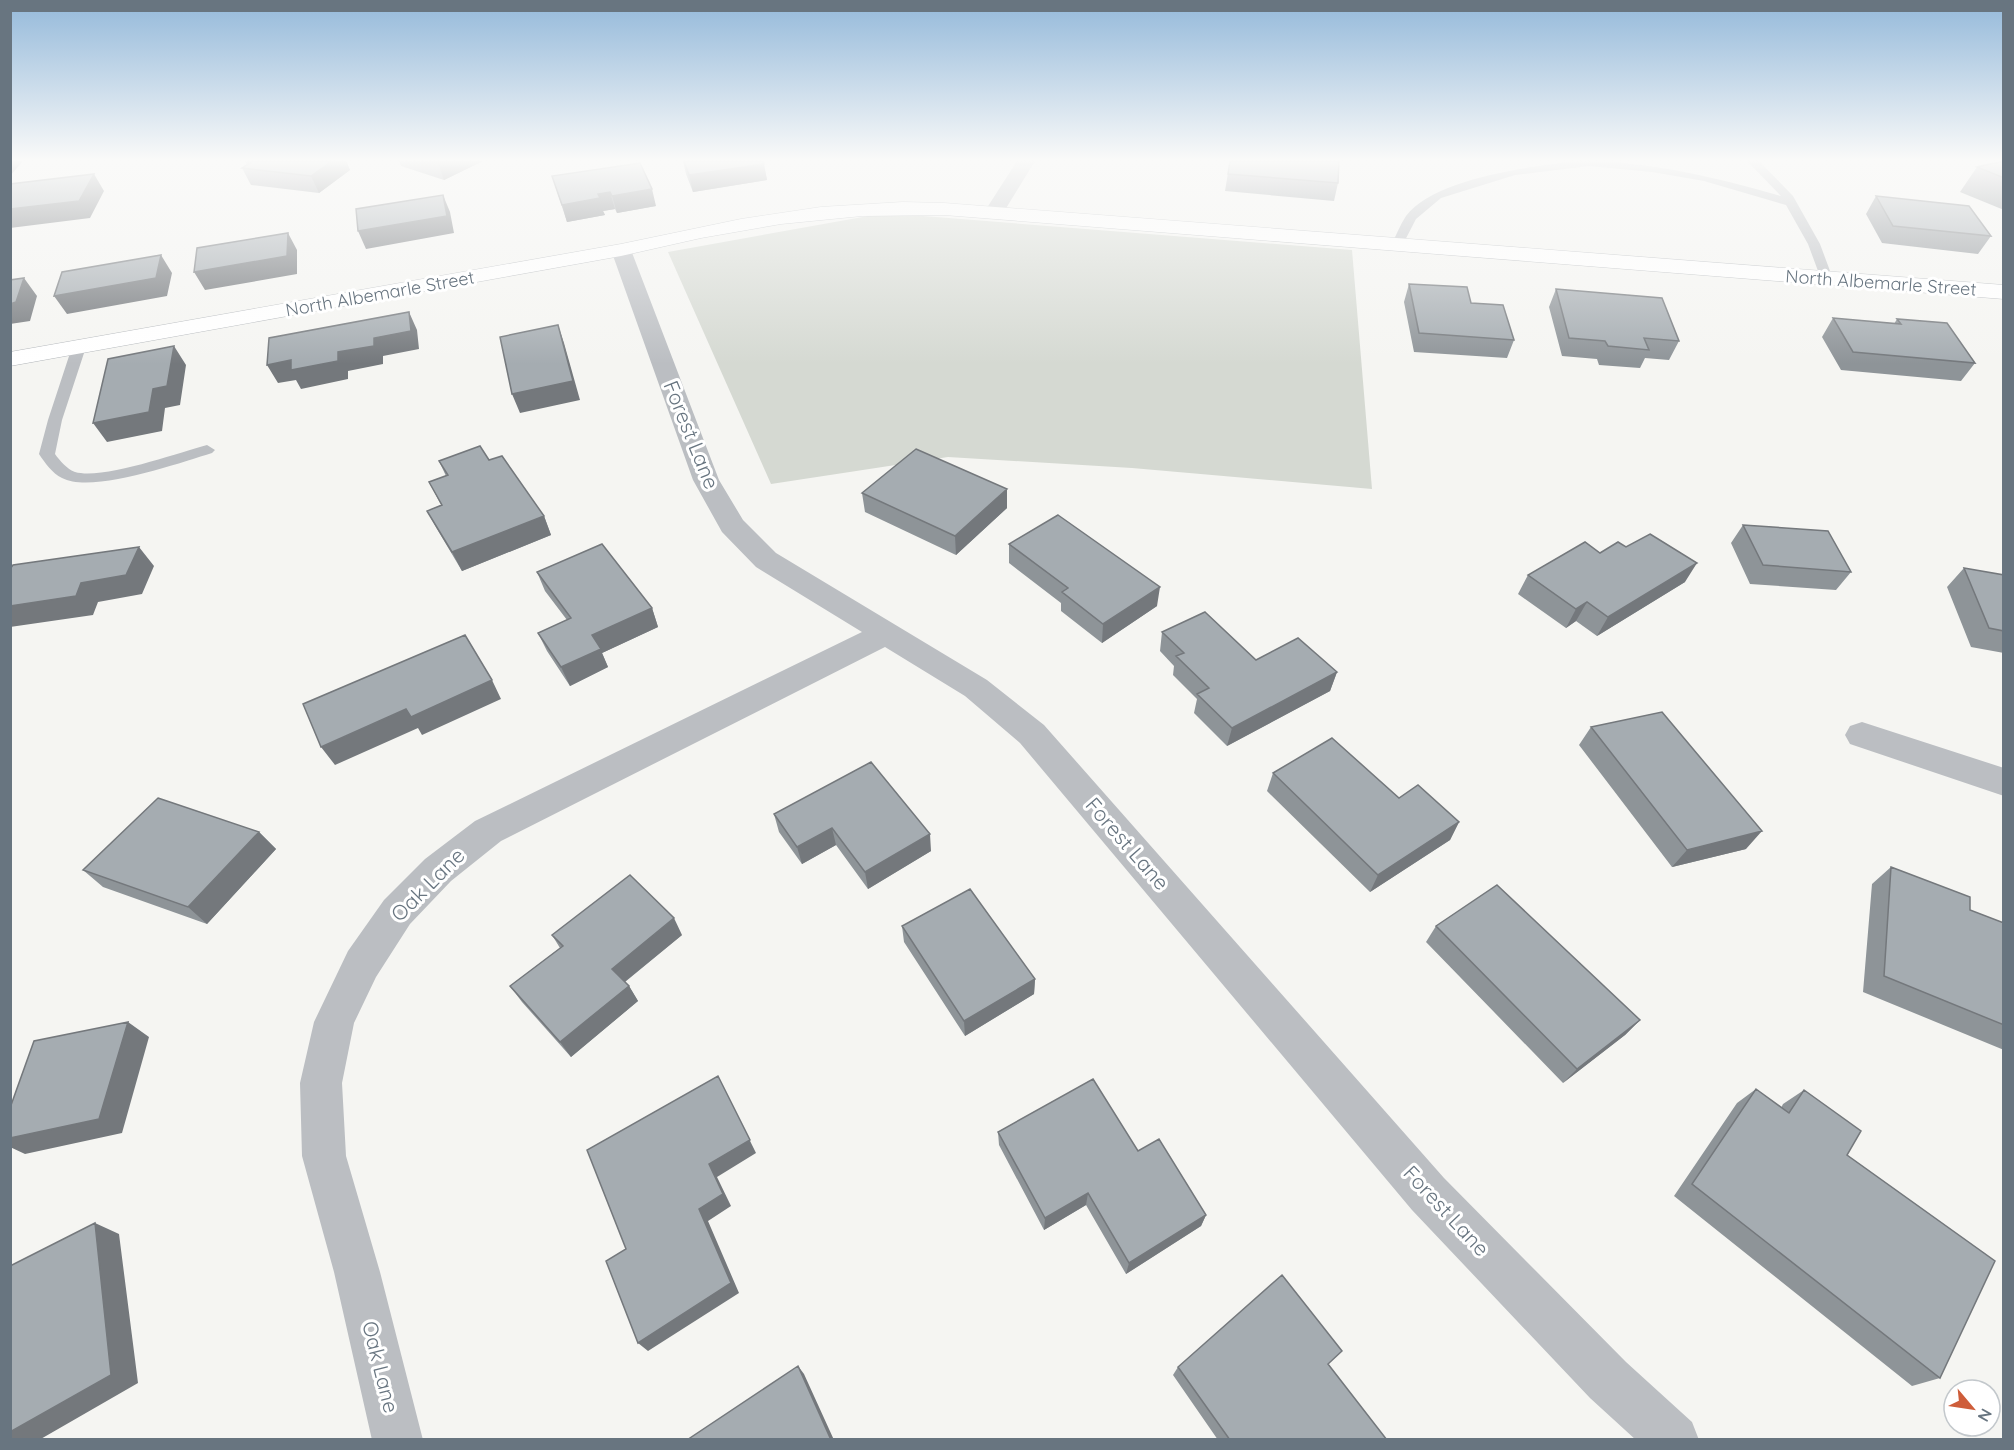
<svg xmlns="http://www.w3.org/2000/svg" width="2014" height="1450" font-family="Quicksand,sans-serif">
<rect width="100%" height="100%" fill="#f5f5f2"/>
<path fill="#d5d9d2" d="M885,213l467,37 20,239 -240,-21 -184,-11 -177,27 -103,-232z"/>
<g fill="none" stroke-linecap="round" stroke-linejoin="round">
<defs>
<path id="secondary" d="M903,202l41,1 1060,82v14l-1060,-84 -82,1 -81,8 -80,14 -80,18 -611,110v-14l611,-108 120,-25 80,-12z"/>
</defs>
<use href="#secondary" stroke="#b0b4b8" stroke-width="1"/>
<path fill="#bbbec2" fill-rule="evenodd" d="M1578,161c71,0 136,16 203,35l-34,-35h12l34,35 27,48 13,35 -6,4 -6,-4 -13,-35 -22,-39 -82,-24 -52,-9 -63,-6 -74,9 -74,23 -25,21 -15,29 -4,1 -6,-4c5,-9 9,-20 15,-29 28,-38 127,-50 172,-55z
M79,343l7,4 -24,73 -7,34c5,7 12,15 20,18 28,8 102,-19 132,-27l8,5 -3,3c-33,10 -120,41 -150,25 -10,-5 -17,-15 -23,-24l9,-34 24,-73z"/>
<path fill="#bbbec2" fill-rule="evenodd" d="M1017,161h18l-35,57h-14l-3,-4z
M621,244l7,2 3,4 88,230 24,40 33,33 211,127 57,45 400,453 182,184 66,60 7,18h-63l-46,-42 -178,-188 -392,-467 -55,-47 -80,-49 -384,194 -50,40 -41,43 -34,53 -22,46 -12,60 4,73 34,116 43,168h-51l-38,-168 -32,-116 -2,-73 14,-61 34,-71 36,-51 41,-41 50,-38 387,-189 -106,-65 -34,-35 -29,-52 -82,-230 3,-4z
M1862,722l142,46v28l-154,-52 -5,-9 5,-9z"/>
<use href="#secondary" fill="#fff" fill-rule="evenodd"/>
</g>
<path fill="#8e9498" d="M245,161h101l4,9 -31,23 -68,-8 -9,-17 5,-3z
M399,161h84l-39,19 -43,-14z
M683,161h80l4,19 -74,12 -7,-18z
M1230,161l108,22 -4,18 -109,-10z
M2004,161v49l-44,-18 17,-25z
M552,176l104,30 -39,7 -2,-4 -12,2 2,4 -38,7z
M1876,196l115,40 -13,18 -96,-11 -16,-29z
M1409,284l62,19 43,37 -7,18 -93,-6 -10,-50z
M1556,289l123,52 -10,19 -24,-2 -5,10 -41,-3 -2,-6 -35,-3 -13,-49z
M1833,318l61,6 3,-5 78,44 -14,18 -120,-11 -19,-33z
M489,460l55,56 7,19 -89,36 -25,-42 -10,-18 14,-6 -12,-23 17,-6 -7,-15z
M862,493l145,15 -51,47 -91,-43z
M1743,525l108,47 -15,18 -86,-6 -19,-41z
M1009,544l148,62 -55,37 -41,-32v-8l-52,-40z
M1626,547l59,35 -88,54 -21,-15 -10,7 -48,-34 10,-19 72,-22z
M1964,568l40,7v78l-33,-6 -24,-60z
M537,572l115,36 6,19 -56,26 6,14 -38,19 -23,-35 -9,-18 29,-13 -22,-29z
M1162,632l94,28 81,12 -7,19 -103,55 -33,-33 3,-14 -24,-24 1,-9 -14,-15z
M1591,727l155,122 -74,18 -93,-122z
M1273,773l126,25 60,24 -9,18 -80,52 -103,-101z
M774,814l157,37 -63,38 -32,-44 -34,19 -23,-32z
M259,832l17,17 -69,75 -104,-37 -20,-17z
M1891,867l79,43 34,13v127l-141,-58 9,-108z
M902,926l133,53 -1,15 -69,42 -61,-94z
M1436,926l204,94 -15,15 -62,48 -137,-141z
M552,935h130l-57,47 4,4 9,15 -67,56 -49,-55 -12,-16 50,-38z
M1756,1089l25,19 2,-4 21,-14 43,65 93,223 -28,8 -238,-190 63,-93z
M998,1132l140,19 68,64 -5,11 -75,48 -40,-69 -42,25 -45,-85z
M1328,1364l59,76h-169l-45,-65 5,-8z"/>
<path fill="#74787c" d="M10,161h13l-13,15z
M332,161h14l4,9 -31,23 -8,-17z
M442,161h41l-39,19 -6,-17z
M764,164l3,16 -74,12 -4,-17z
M94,174l10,17 -14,27 -80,10v-19z
M652,189l4,17 -39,7 -5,-17z
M610,192l5,17 -12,2 2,4 -38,7 -5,-17 36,-11z
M443,195l7,17 4,21 -88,16 -8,-18z
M288,233l9,17v24l-92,16 -11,-18z
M161,255l11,18 -5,23 -100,18 -13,-18z
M24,278l13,18 -7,25 -20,3v-20z
M409,312l8,18 2,19 -36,7v8l-35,7v8l-47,10 -5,-9 -18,3 -11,-18 107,-27z
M558,325l6,18 16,57 -60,13 -8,-19z
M174,346l12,19 -6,40 -15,3 -3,23 -55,11 -14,-19 60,-34z
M1007,489v19l-51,47 -1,-19z
M544,516l7,19 -89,36 -10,-19z
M139,547l15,19 -12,28 -44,8 -5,13 -83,12v-21l71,-23z
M1697,563l-12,19 -88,54 11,-19z
M1160,587l-3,19 -55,37 1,-19z
M1587,602l-11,19 -10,7 10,-19z
M652,608l6,19 -56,26 6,14 -38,19 -9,-19 31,-32z
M1337,672l-7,19 -103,55 5,-18z
M492,680l9,19 -79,36 -4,-7 -83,37 -14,-18 85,-38z
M1459,822l-9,18 -80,52 8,-17z
M832,828l4,17 -34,19 -5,-17z
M1762,831l-16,18 -74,18 15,-17z
M259,832l17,17 -69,75 -19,-17z
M930,834l1,17 -63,38 -3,-17z
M674,918l8,17 -60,49 -10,-15z
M1035,979l-1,15 -69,42 -1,-15z
M629,986l9,15 -67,56 -11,-15z
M1640,1020l-15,15 -62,48 14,-14z
M128,1022l21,15 -27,96 -97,21 -15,-7v-9z
M718,1076l38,77 -39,24 14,29 -23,15 31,72 -91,58 -10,-8 61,-134 10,-45z
M1088,1193l-2,12 -42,25 1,-12z
M1206,1215l-5,11 -75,48 3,-11z
M95,1223l24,11 19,149 -99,57h-29v-8z
M798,1366l6,8 30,66h-3z"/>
<path fill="#a5acb1" stroke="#74787c" stroke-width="1.5" d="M253,161h79l-21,15 -69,-8z
M431,161h11l-4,2z
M684,161h79l1,3 -75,11z
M1230,161h109l-1,22 -110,-9z
M2004,161v17l-27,-11z
M640,163l12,26 -40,7 -2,-4 -12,2 2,4 -38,7 -10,-29z
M94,174l-15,27 -69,8v-25z
M443,195l4,21 -89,15 -2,-22z
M1876,196l93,10 22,30 -98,-10z
M288,233l-1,23 -93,16 3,-24z
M161,255l-5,23 -102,18 8,-24z
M24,278l-8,24 -6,2v-24z
M1409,284l58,3 4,16 32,2 11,35 -95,-7z
M1556,289l106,9 17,43 -35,-3 5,12 -41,-4 -3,-5 -36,-3z
M409,312l2,19 -37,7v8l-36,6v9l-47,9v-10l-24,5 2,-27z
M1833,318l68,6 -4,-5 50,4 28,40 -122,-11z
M558,325l15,56 -61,13 -12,-57z
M174,346l-7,40 -14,3 -4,23 -56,11 15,-64z
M480,446l9,14 13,-4 42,60 -92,36 -25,-41 15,-6 -13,-23 19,-7 -9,-14z
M916,449l91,40 -52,47 -93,-43z
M1058,515l102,72 -57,37 -41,-32 6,-4 -59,-44z
M1743,525l85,6 23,41 -88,-7z
M1650,534l47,29 -89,54 -21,-15 -11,7 -48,-34 57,-33 15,11 18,-11 8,5z
M602,544l50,64 -60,27 9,14 -40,18 -23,-34 33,-15 -34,-46z
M139,547l-13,28 -45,8 -5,13 -66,10v-37l3,-4z
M1964,568l40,7v56l-15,-3z
M1205,612l51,48 42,-22 39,34 -105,56 -35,-34 12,-6 -33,-32 8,-3 -22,-21z
M465,635l27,45 -81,37 -5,-8 -85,38 -18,-43z
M1662,712l100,119 -75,19 -96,-123z
M1332,738l67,60 19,-13 41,37 -81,53 -105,-102z
M871,762l59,72 -65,38 -33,-44 -35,19 -23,-33z
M158,798l101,34 -71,75 -105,-37z
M1891,867l79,30v13l34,13v102l-120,-49z
M630,875l44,43 -62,51 17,17 -69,56 -50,-56 53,-40 -11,-11z
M1497,885l143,135 -63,49 -141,-143z
M970,889l65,90 -71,42 -62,-95z
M128,1022l-29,97 -89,19v-30l24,-67z
M718,1076l32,64 -41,24 14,30 -24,15 32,74 -93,60 -32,-82 20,-12 -39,-99z
M1093,1079l45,72 21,-12 47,76 -77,48 -41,-70 -43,25 -47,-86z
M1756,1089l33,24 15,-23 57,41 -14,24 148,106 -55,117 -248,-194z
M95,1223l16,152 -101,57v-166z
M1282,1275l60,76 -14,13 59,76h-157l-52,-73z
M798,1366l33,74h-144z"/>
<linearGradient id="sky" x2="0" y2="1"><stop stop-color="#94b9da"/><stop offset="0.44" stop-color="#fafaf9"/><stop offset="1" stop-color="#fafaf9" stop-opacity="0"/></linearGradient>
<rect width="2014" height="364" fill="url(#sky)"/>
<g text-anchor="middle" stroke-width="6" stroke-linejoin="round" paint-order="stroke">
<g font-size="18" fill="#687580" stroke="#fff">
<text transform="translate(1881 283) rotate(4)" y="6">North Albemarle Street</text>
<text transform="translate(380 294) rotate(-10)" y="6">North Albemarle Street</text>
</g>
<g font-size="21" fill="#687580" stroke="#fff">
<text transform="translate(691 435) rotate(68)" y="7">Forest Lane</text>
<text transform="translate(1127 844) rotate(49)" y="7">Forest Lane</text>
<text transform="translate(428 885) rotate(-45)" y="7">Oak Lane</text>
<text transform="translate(1446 1211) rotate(47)" y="7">Forest Lane</text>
<text transform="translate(380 1367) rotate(76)" y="7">Oak Lane</text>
</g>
</g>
<rect width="2014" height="1450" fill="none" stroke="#687580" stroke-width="24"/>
<g transform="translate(1972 1408) rotate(119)"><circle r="28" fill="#ffffff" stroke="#c3c8cc" stroke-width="1.5"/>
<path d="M0-4.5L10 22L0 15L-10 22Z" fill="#ce5d3a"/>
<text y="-9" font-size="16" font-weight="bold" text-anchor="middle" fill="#687580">N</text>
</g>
</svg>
